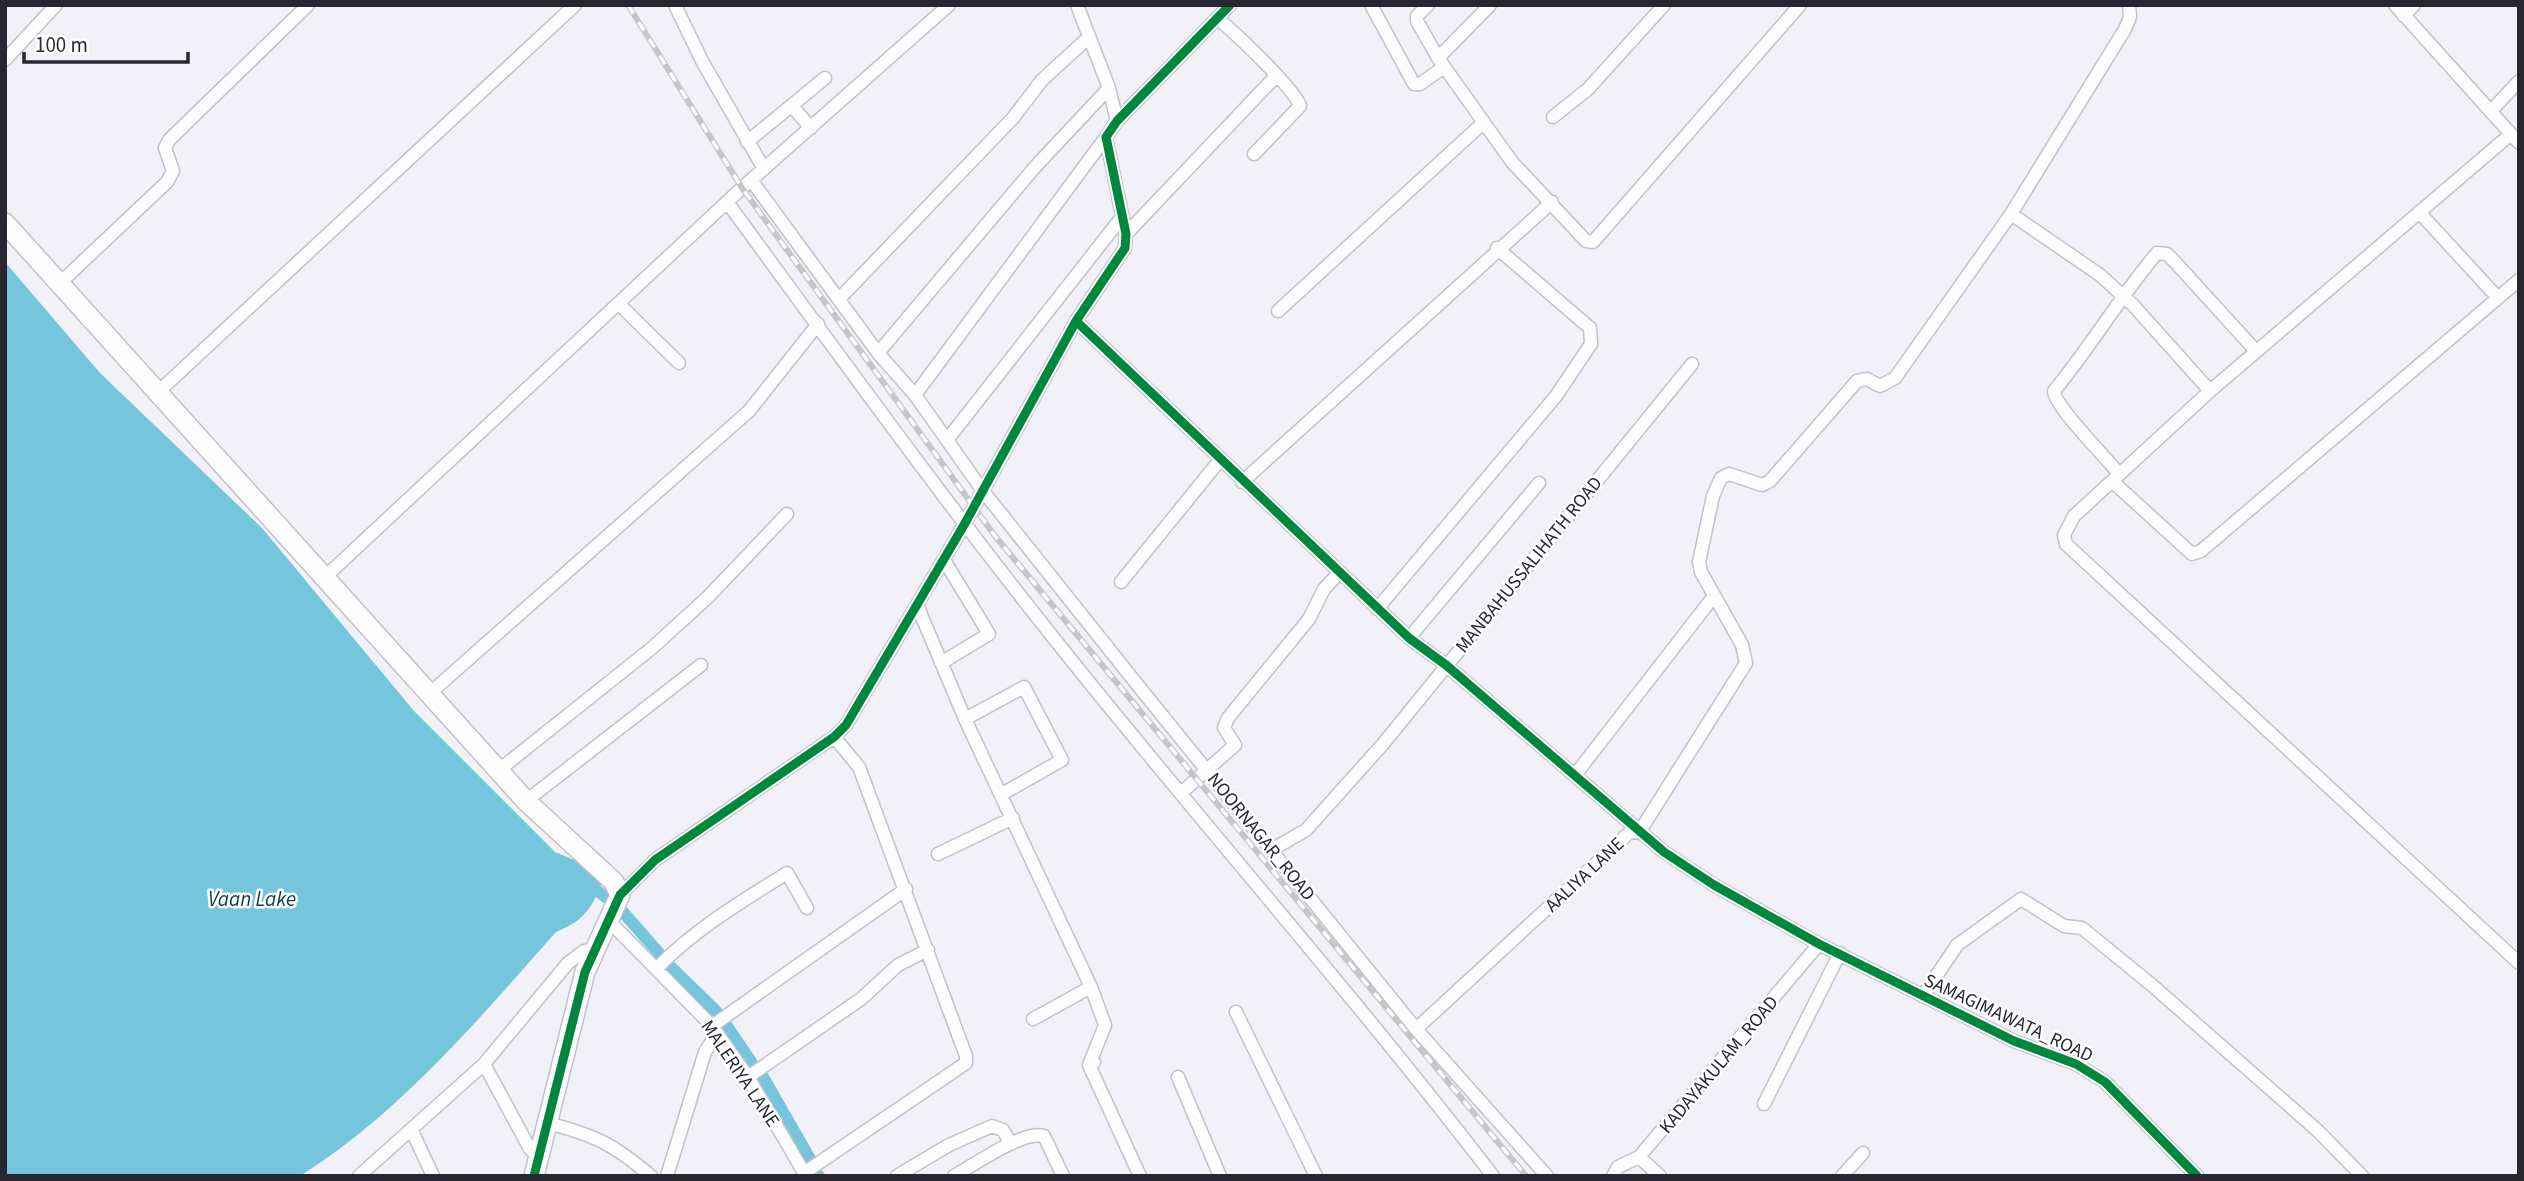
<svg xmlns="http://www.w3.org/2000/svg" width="2524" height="1181" font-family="'Source Sans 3',sans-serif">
<rect width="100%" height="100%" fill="#f2f1f8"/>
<path fill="#75c6dd" d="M5,262l95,111 162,155 152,183 141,141 22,9 25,22c-11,27 -19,38 -46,49 -78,88 -156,181 -256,244h-295z"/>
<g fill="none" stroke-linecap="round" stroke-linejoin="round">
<path stroke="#75c6dd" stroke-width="12" d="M599,892l8,6
M622,911l37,42
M671,967l46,45
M727,1026l25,37
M763,1077l47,82
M818,1175l1,1"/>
<defs>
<path id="street" d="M675,5l27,56 62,108
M1077,5l32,83 8,33
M1371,5l43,79h6l24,-17
M1428,5l-11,11v5l21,37 74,104 74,79 7,1 207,-237
M2395,5l124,138
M2404,16l10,-11
M1217,18c16,13 78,71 83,88l-46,48
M1438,58l52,-53
M5,60l51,-55
M792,106l19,22
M2491,111l28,-30
M1553,117l35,-28 76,-84
M2511,134l-301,257 -136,125 -10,19 2,9 453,419
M747,142l78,-64
M751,180l127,173 37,42 68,96 153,192 280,346 131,147
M727,202c109,149 217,299 333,444 142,178 294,349 433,530
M2419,212l79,86
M2011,214l89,61 33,30 77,86
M1126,234l150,-158
M59,284l108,-102 6,-11 -8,-23 4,-8 139,-135
M839,299l174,-181 29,-38 47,-43
M620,305l59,58
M1278,311l205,-188
M1076,321l333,317 37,27 218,187 50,33 105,59 195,97 62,23 29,18 92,94
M878,353l157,-186 74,-79
M157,393l418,-388
M915,395l191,-258
M947,440l175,-223
M2119,474c-13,-17 -65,-68 -65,-83 37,-45 66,-94 103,-138l10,1 8,8 81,89
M2112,481l80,73 9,-3 318,-271
M1242,482l310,-280
M324,578l418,-390 207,-183
M1121,582l99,-122
M917,605l48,114 126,268 -58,32
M1377,609l179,-213 35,-52 -1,-16 -93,-80
M1409,638l130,-155
M941,663l48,-29 -45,-74
M429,694l320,-283 69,-87
M965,719l59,-32 38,73 -60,34
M499,770l153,-122 56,-51 79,-83
M1575,775l139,-179
M1181,793l54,-48 -11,-17 4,-10 81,-99 15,-30 15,-16
M526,801l175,-136
M1273,849l33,-19 77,-86 309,-380
M938,854l75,-36
M620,895l35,-35 179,-123 12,-12 118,-200 112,-204 49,-73 1,-14 -20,-97 11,-16 113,-116
M607,919l105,107 36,51 58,99
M657,968c38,-39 84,-66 130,-95l20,35
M1091,987l14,38 -16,40 5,-3
M1923,996l34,-51 64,-46 43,27 18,2 71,58 165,145 44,45
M1236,1012l80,164
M712,1026l194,-137
M1416,1029l213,-196 11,-2 106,-168 -4,-18 -41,-73 -2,-10 14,-66 8,-18 8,-4 33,11 8,-4 87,-100 10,-2 13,7 15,-8 116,-164 114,-185 5,-12 -1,-12
M484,1064l46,85 9,7
M1089,1065l51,111
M748,1077l113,-78 37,-34 30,-15
M1178,1077l42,99
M1764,1104l76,-151
M547,1123c48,12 66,21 104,53
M412,1131l21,45
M1639,1157l21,19
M804,1173l162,-110v-7l-107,-289 -25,-30
M359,1176l125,-112 84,-101 16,-12 10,-1
M667,1176l38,-124 12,-19
M897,1176l52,-31 43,-19 11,4 8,14
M954,1176c20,-11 69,-46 90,-40l19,40
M1613,1176l5,-9 21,-10 180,-213
M1842,1176l21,-23"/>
<path id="secondary" d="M5,223l521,578 88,81 6,13 -35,77 -51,204"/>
</defs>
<use href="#street" stroke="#c2c1ca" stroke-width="15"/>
<use href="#secondary" stroke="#c2c1ca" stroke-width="22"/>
<use href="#street" stroke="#fdfdfe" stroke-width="12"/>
<use href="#secondary" stroke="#fdfdfe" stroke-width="19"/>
<defs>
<path id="rail" d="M628,5l114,183 253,348 531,640"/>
</defs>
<use href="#rail" stroke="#c6c6c8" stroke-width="6"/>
<use href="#rail" stroke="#fff" stroke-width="3.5" stroke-dasharray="10" stroke-linecap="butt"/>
<defs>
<path id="cycleway" d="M1076,321l333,317 37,27 218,187 50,33 105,59 195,97 62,23 29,18 92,94
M534,1176l51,-204 35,-77 35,-35 179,-123 12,-12 118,-200 112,-204 49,-73 1,-14 -20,-97 11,-16 113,-116"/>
</defs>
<use href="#cycleway" stroke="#fff" stroke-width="13"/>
<use href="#cycleway" stroke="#00873e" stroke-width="9"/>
</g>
<g text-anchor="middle" stroke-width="5" stroke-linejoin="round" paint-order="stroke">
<g font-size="19" fill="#282631" stroke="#fff">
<text transform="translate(1528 564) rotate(-51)" y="7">MANBAHUSSALIHATH ROAD</text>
<text transform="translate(1262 836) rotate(51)" y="7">NOORNAGAR_ROAD</text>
<text transform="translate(1584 874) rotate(-43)" y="7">AALIYA LANE</text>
<text transform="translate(2009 1017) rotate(25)" y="7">SAMAGIMAWATA_ROAD</text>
<text transform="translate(1718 1064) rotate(-50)" y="7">KADAYAKULAM_ROAD</text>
<text transform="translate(741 1073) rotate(56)" y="7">MALERIYA LANE</text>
</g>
<g font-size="21" font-style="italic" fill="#0c3f4c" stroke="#fff">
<text x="252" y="906">Vaan Lake</text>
</g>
</g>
<rect width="2524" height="1181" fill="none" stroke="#282631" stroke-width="14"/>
<path d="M24 52v10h164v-10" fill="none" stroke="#282631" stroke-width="3.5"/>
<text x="35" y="52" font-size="21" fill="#282631" stroke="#ffffff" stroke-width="5" paint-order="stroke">100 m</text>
</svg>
